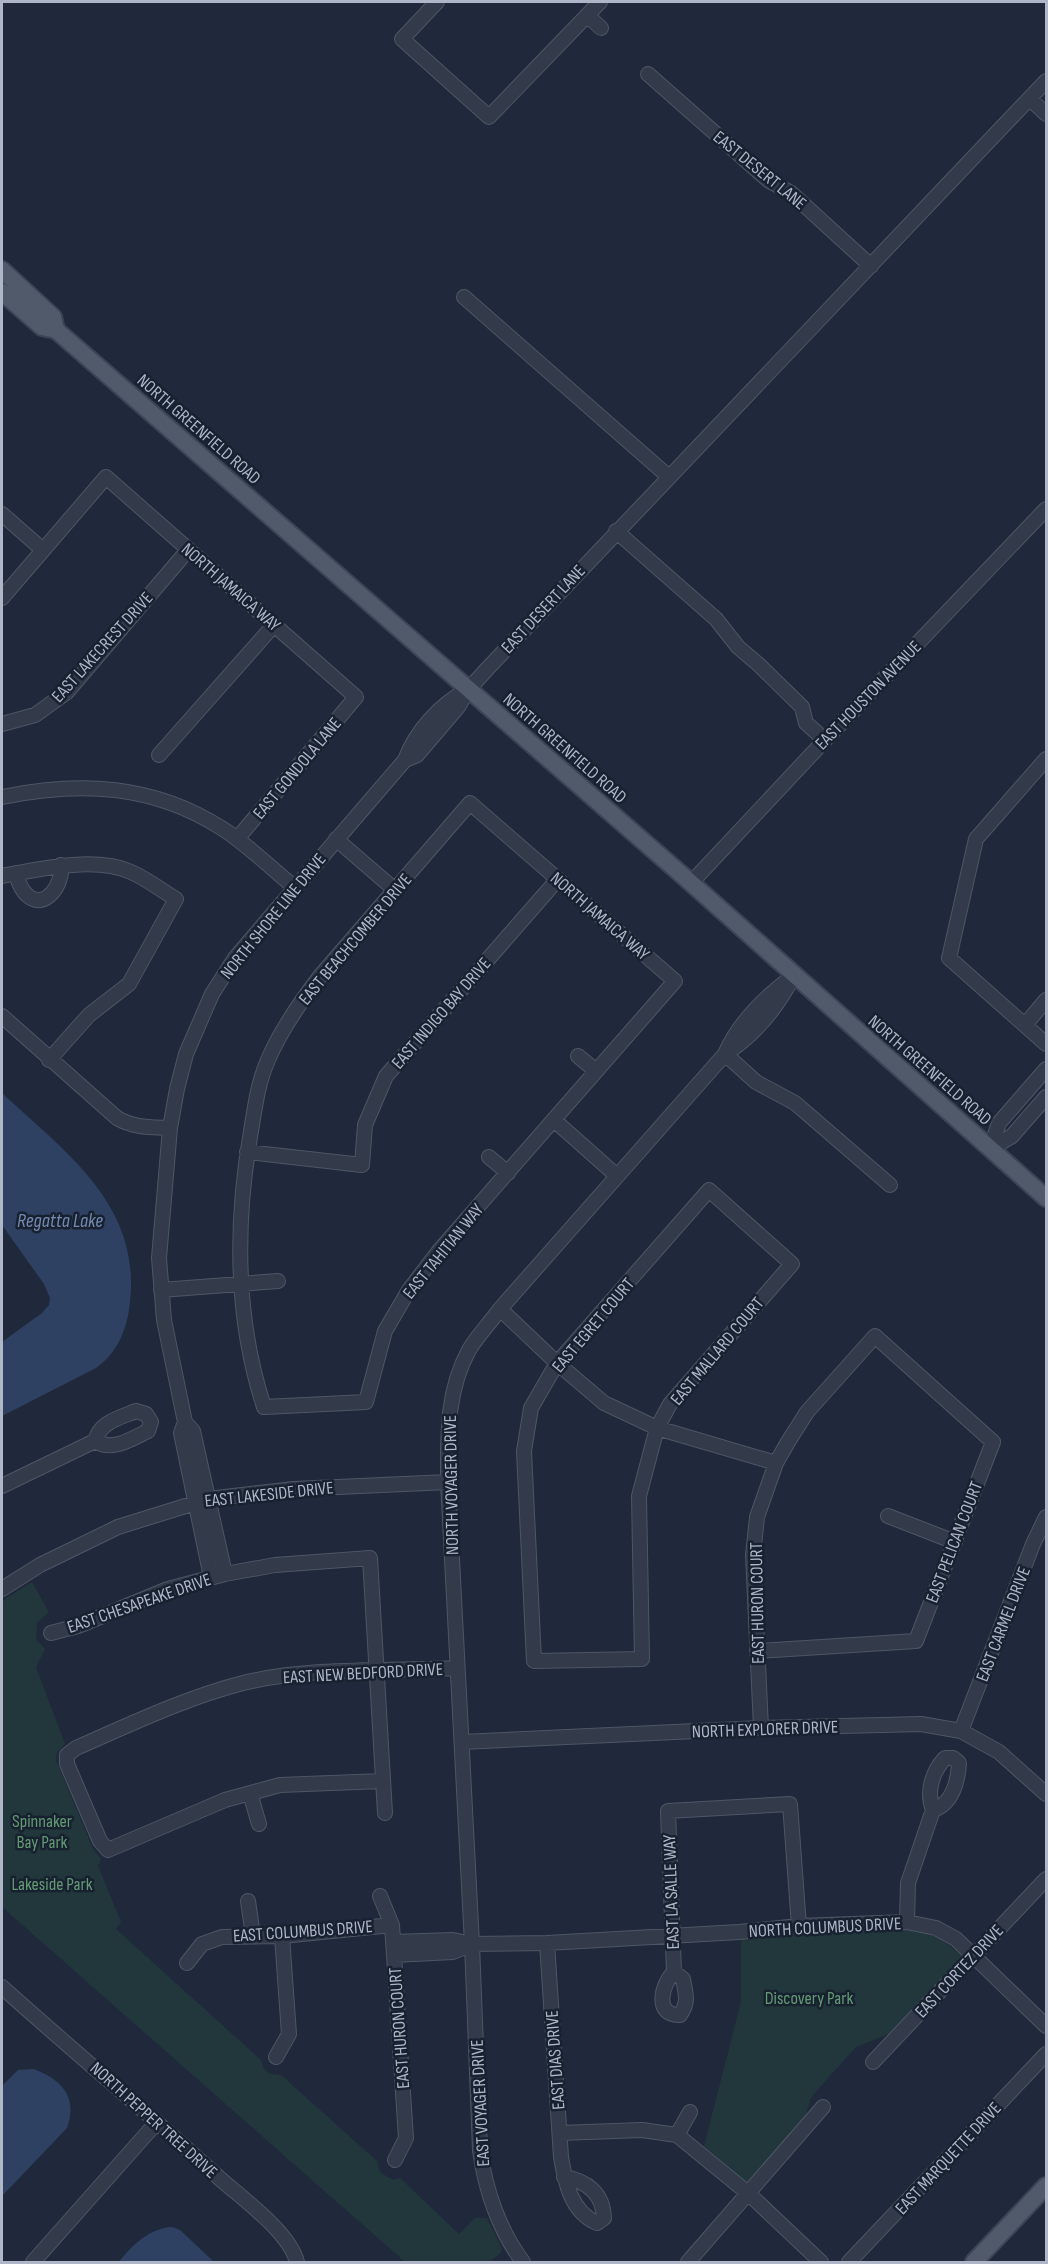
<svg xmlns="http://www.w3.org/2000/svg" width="1048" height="2264" font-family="'Sofia Sans Condensed',sans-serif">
<rect width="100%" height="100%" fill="#1f293b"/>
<path fill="#21373c" d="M32,1582l17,30 -12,11 -1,16 9,10 -9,18 29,77 -8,8 -1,8 37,89 8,10 -3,7 23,56 -5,7 145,131c2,12 8,15 20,15l96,86 3,11 13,8 7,-2 59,56 16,-16h12l15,31 -2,5 -11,8h-84l-403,-355v-306z
M902,1926c28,6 41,12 63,33l-76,75 -33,13 -44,49 -10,29 -50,61 -48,-40 37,-144v-66z"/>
<path fill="#2f4162" d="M2,1093c63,59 139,111 128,209 -3,27 -11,49 -34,66l-94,48v-74l40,-29 7,-8 1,-7 -6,-14 -42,-59z
M34,2069c28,11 44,28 33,59l-65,68v-110l16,-16z
M172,2227l8,3 34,32h-95c13,-17 31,-34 53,-35z"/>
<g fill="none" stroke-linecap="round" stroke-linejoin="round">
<defs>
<path id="minor" d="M437,2l-35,37 87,78 111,-115
M587,15l14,13
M648,74l120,106 23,13 80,73
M1030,99l16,15
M464,297l205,180
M2,514l41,36
M616,531l100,88 22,28 20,17 44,43 4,16 19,17
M2,598l104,-121 250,220 -119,142
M2,724l33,-9 32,-23 121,-142
M159,755l115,-130
M1046,759l-70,80 -27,119 97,86
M405,760l12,-5 41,-48 10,-17 20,-22 558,-587
M2,797c78,-16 151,-13 221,32 25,16 48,39 71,58
M470,803l205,178 -237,271 -29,38 -24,41 -19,71 -102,5c-29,-89 -29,-184 -13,-276 4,-24 7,-49 17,-71 13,-31 33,-59 53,-85z
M336,839l59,51
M16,873c2,8 5,17 11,22 18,17 37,-12 34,-30
M2,876c37,-7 93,-20 129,-4 16,7 30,18 45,27l-47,85 -40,31 -40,45
M691,883l134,-143 221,-231
M2,1016l115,102c17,10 34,9 53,10
M1025,1025l21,-25
M725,1054l31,28 39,21 95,82
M725,1054c13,-30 38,-55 64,-75
M578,1056l18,15
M554,1120l63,56
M990,1149l9,-26 47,-54
M990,1149l22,-13 34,-39
M247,1152l115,13 3,-40 21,-49 172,-197
M489,1157l19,16
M709,1190l83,74 -122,140 -13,24 -18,68 3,163 -108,2 -10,-210 7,-43 26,-45z
M161,1290l117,-9
M500,1309l57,54 47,40 53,25 119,35
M185,1422l8,9 32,143
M2,1486l93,-45c5,-19 24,-23 41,-30l10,3 5,8 -3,9c-17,8 -36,21 -53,10
M888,1516l67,26
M211,1577l-30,-144 4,-11 -21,-102 -5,-62 11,-130 7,-39 9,-35 26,-60 23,-36 170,-198c11,-29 35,-56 63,-70
M2,1589l38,-24 78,-38 90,-28 86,-10 154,-7
M51,1633l27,-7 90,-37 57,-15 50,-9 95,-7 15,255
M757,1651l159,-10 77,-199 -118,-106 -68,76 -19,30 -12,21 -19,54 -4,38 8,173
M961,1731l72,-187 13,-27
M462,1742l299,-14 160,-4 40,7 38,21 47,42
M382,1781l-102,4 -55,15 -117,50 -8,-9 -33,-77v-9l9,-7c55,-24 109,-50 167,-65 66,-16 146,-12 214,-15
M250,1793l9,31
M380,1896l12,29 14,213 -11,22
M248,1901l5,35
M907,1922l1,-39 25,-73c-7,-18 -1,-38 12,-52h8l6,5c-1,19 -7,41 -26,47
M393,1942l60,-2 19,4 75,-1 192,-11 60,-6 108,-4 29,6 20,11 90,87
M547,1943l14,214c4,25 10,55 36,66l7,-5c-1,-25 -17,-37 -40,-41
M394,1955l59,-3 19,-8
M187,1963l15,-19 20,-7 60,-1 110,-11
M674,1972l9,7c3,16 6,23 -3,36 -26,1 -19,-30 -6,-43l-6,-161 122,-7 9,122
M2,1987c71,64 145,125 215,189 24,22 72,55 80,86
M276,2057l13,-23 -7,-98
M873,2062l173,-183
M560,2133l82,-3 35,5 72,59 72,68
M677,2135l13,-23
M33,2262l124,-140
M523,2262c-24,-32 -38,-73 -43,-112l-8,-206 -24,-462c0,-46 -2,-90 21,-132 8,-14 21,-27 31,-41l225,-255c30,-19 53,-48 69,-79
M688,2262l135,-155
M849,2262l197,-208"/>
<path id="major" d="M2,270l51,47 3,13
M2,292l40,35 14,3 625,544 365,324
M974,2262l72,-76"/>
</defs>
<use href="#minor" stroke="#4e5666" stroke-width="16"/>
<use href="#major" stroke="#3c4555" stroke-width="20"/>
<use href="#minor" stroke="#333b4b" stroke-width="14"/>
<use href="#major" stroke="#515a6b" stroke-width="16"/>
</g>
<g text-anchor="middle" stroke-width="5" stroke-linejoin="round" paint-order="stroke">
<g font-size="18" fill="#aeb6c8" stroke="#182130">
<text transform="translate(760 170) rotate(39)" y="6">EAST DESERT LANE</text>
<text transform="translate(199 429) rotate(41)" y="6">NORTH GREENFIELD ROAD</text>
<text transform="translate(231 587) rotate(41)" y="6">NORTH JAMAICA WAY</text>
<text transform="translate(543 609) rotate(-47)" y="6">EAST DESERT LANE</text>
<text transform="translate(102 647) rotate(-48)" y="6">EAST LAKECREST DRIVE</text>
<text transform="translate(868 695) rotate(-46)" y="6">EAST HOUSTON AVENUE</text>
<text transform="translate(565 748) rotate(41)" y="6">NORTH GREENFIELD ROAD</text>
<text transform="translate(297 768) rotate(-50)" y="6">EAST GONDOLA LANE</text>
<text transform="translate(273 916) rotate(-51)" y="6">NORTH SHORE LINE DRIVE</text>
<text transform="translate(600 916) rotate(41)" y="6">NORTH JAMAICA WAY</text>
<text transform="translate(355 939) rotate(-50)" y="6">EAST BEACHCOMBER DRIVE</text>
<text transform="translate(441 1013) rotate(-49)" y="6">EAST INDIGO BAY DRIVE</text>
<text transform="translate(930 1070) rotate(41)" y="6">NORTH GREENFIELD ROAD</text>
<text transform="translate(443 1251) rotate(-51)" y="6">EAST TAHITIAN WAY</text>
<text transform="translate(593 1325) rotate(-50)" y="6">EAST EGRET COURT</text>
<text transform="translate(717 1351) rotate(-50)" y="6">EAST MALLARD COURT</text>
<text transform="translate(451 1485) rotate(-91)" y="6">NORTH VOYAGER DRIVE</text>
<text transform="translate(269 1494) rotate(-6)" y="6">EAST LAKESIDE DRIVE</text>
<text transform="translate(954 1542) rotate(-69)" y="6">EAST PELICAN COURT</text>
<text transform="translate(139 1603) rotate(-19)" y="6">EAST CHESAPEAKE DRIVE</text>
<text transform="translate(757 1603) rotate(-91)" y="6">EAST HURON COURT</text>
<text transform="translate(1003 1624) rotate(-69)" y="6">EAST CARMEL DRIVE</text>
<text transform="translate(363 1673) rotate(-3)" y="6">EAST NEW BEDFORD DRIVE</text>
<text transform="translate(765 1729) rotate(-2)" y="6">NORTH EXPLORER DRIVE</text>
<text transform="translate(671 1892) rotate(-92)" y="6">EAST LA SALLE WAY</text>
<text transform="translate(825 1927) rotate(-3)" y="6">NORTH COLUMBUS DRIVE</text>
<text transform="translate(303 1931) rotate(-4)" y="6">EAST COLUMBUS DRIVE</text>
<text transform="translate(959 1971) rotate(-47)" y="6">EAST CORTEZ DRIVE</text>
<text transform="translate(399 2028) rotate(-94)" y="6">EAST HURON COURT</text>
<text transform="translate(555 2060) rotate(-94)" y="6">EAST DIAS DRIVE</text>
<text transform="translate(480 2103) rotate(-93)" y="6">EAST VOYAGER DRIVE</text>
<text transform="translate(154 2120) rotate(42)" y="6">NORTH PEPPER TREE DRIVE</text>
<text transform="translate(948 2158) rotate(-47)" y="6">EAST MARQUETTE DRIVE</text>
</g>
<g font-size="18" fill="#639a73" stroke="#182130">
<text x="42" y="1827">Spinnaker<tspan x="42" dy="21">Bay Park</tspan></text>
<text x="52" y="1890">Lakeside Park</text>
<text x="809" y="2004">Discovery Park</text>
</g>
<g font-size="20" font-style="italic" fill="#738ab2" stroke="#182130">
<text x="60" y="1227">Regatta Lake</text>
</g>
</g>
<rect width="1048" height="2264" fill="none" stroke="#aeb6c8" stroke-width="6"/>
</svg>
